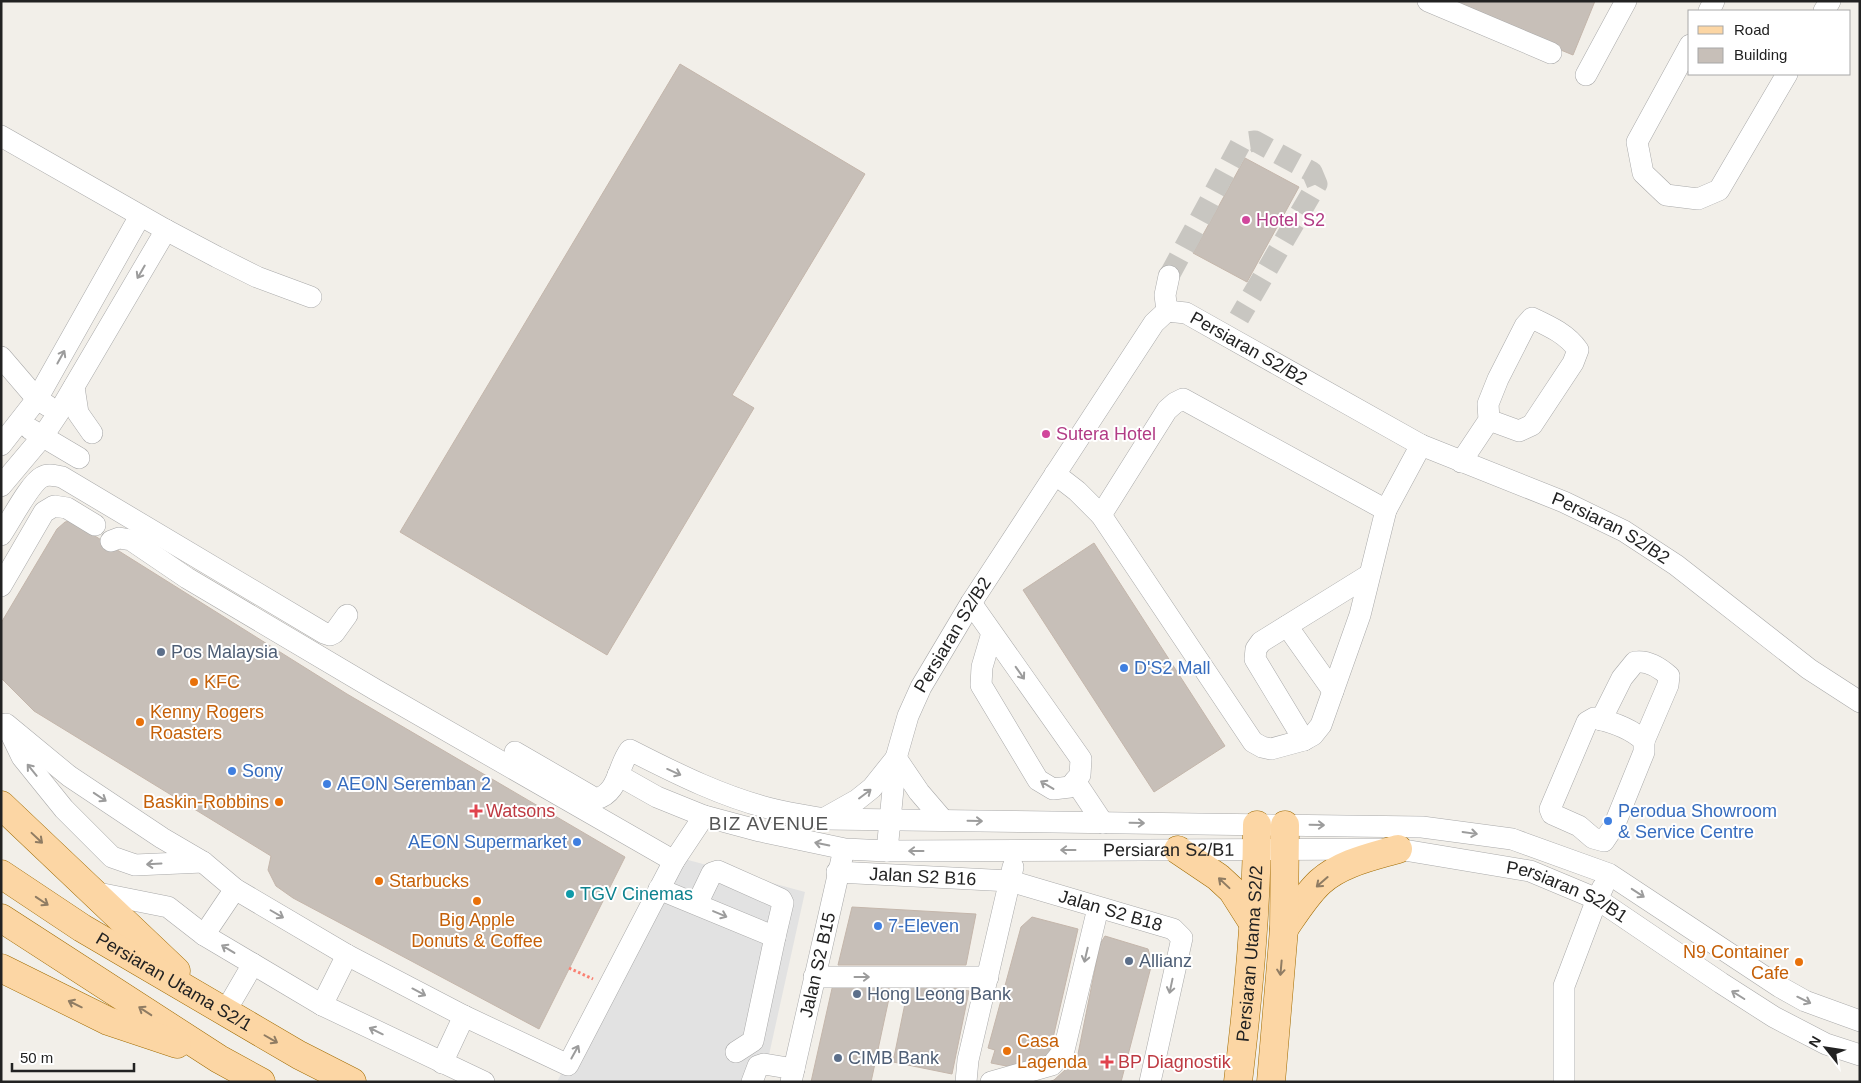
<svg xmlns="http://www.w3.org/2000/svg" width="1861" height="1083" font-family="Helvetica,sans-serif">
<rect width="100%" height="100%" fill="#f2efe9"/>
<path fill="#e2e2e2" d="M670,855l135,37 -42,190h-206z"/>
<path fill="#c7bfb8" stroke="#c4b6ab" d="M1441,1h154l-22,54z
M680,64l185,110 -133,221 22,13 -147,247 -207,-123z
M1245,158l54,29 -52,95 -54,-29z
M71,521l276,173 278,163 -86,172 -246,-131 -17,-12 -8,-16 3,-14 -237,-145 -33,-33v-55l56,-94 8,-7z
M1094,543l131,203 -71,46 -131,-202z
M852,907l124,7 -10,51h-128z
M1032,917l46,12 -30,131 -13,-2 -6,7 -7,4 -31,-6 4,-13 -7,-2 33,-121z
M1105,936l43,13 4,14 -31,119h-73l6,-2 23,-21 23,-115z
M910,979l59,12 -17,83 -59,-12z
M833,984l58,5 -20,93h-60z"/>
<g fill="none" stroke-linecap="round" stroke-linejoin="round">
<path stroke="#c8c6c1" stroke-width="21" stroke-dasharray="21 11" stroke-linecap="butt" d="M1169,276l72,-133 14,-2 57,31 5,12 -78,134"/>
<defs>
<g id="minor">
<path d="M1428,1l123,52"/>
<path d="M1709,11l5,-10"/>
<path d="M1824,11l6,-10"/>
<path d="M1690,45l-53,97 6,31 23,22 32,4 21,-9 68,-116"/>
<path d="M1586,75l40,-74"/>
<path d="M1,136l165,94 51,27 40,20 54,20"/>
<path d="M1167,311l-2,-16 4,-19"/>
<path d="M1,357l36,42 11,7"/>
<path d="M74,387l4,26 14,20"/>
<path d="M30,429l49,29"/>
<path d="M1,445l36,-46 103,-183"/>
<path d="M1461,462l28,-42 -1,-16 10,-25 27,-53 7,-8c17,8 35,16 46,32l-5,13 -41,62 -13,6 -30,-11"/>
<path d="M1055,474l22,17 24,24 152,227 9,5 9,2 33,-9 9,-5 8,-10 39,-110 26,-105 35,-65"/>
<path d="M1,486l42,-50 16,-24 107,-182"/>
<path d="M1101,515l66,-105 8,-7 8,-4 203,111"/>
<path d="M1,535c9,-13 29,-52 41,-58 7,-4 13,-1 20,0l262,156 6,2 4,-2 13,-18"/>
<path d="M111,541l8,-3 12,2 56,38 189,112 298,171"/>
<path d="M1,586l43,-74 10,-6 13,2 28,17"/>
<path d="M971,603l110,156 -1,16 -10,12 -17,2 -15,-9 -57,-95 1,-18 10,-34"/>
<path d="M1287,626l46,65"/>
<path d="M1594,718c18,4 37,10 50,23v11l-30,74 -10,15 -11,-3 -14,-12 -27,-12 -2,-5 37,-87z"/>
<path d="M1601,720l21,-42 13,-16c13,-2 24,5 34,14l-1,9 -24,56"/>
<path d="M6,724l63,52 93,62 41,24 32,27 112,66 117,61 104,49 106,-204 30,-45"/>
<path d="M9,730l13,27 42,52 48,48 23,8 68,-3"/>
<path d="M1304,740l-49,-81 1,-10 5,-7 108,-67"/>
<path d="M515,752l81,47c23,-6 21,-32 34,-49 47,24 95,48 146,60 16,4 33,6 49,9l597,8 90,12 97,35 171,113 25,14 55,20"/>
<path d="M896,758l23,34 24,28"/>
<path id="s1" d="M618,775l39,22 47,19 56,15 85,18 42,2 511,-2 132,22 67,28 124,84 53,34 52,27 34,11"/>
<path d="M1075,781l28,42"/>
<path d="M825,818l32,-18 15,-12 24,-30"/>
<path id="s2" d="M887,851l9,-93 12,-42 13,-29 50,-84 183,-280 13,-12 19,2 235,132 143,57 60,29 52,34 133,104 51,33"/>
<path id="s3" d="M837,872l173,9 163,48 9,9 -32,144"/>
<path d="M659,889l116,48 -22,104 -17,11"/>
<path d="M93,892l75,15 36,28 118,70 162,77"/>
<path d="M697,904l15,-31 6,-2 63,28 2,4 -8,34"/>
<path d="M204,935l31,-46"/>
<path d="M814,977h174"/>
<path d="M322,1005l25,-50"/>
<path d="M225,1012l28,-48"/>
<path d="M442,1063l22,-47"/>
<path d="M752,1082l6,-16 6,-2 30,5"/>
<path id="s4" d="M791,1082l51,-224"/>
<path d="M966,1082l2,-22 45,-193"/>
<path d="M991,1082l61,-17 12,-15 34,-142"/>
<path d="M1564,1082v-96l33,-87 6,-12"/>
</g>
<g id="major">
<path d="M1,805l175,166"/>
<path d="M1178,850l40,27 14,13 21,33"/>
<path id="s5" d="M1,874l81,54 217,127 53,27"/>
<path d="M1,918l218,141 42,23"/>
<path d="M1284,929c11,-16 22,-34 36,-47 21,-19 51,-25 78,-33"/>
<path d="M1,968l107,53 69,23"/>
<path id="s6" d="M1238,1082c10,-85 19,-172 19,-257"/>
<path d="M1271,1082l13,-153 1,-104"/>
</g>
</defs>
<use href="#minor" stroke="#a9a9a9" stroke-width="22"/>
<use href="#major" stroke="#a06b00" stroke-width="29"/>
<path stroke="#fa8072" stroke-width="3" stroke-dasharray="2.5 2.5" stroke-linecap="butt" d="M569,968l24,11"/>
<use href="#minor" stroke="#fff" stroke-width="21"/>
<use href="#major" stroke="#fcd6a4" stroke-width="28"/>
</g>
<defs><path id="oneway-shaft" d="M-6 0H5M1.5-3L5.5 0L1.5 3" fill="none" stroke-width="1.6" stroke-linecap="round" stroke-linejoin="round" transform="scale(1.25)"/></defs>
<g stroke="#9c9c9c">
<use href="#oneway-shaft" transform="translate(141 272) rotate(120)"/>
<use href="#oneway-shaft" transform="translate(61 357) rotate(-61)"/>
<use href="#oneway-shaft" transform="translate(1020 673) rotate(55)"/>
<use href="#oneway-shaft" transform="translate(32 770) rotate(-129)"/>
<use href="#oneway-shaft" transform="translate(674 772) rotate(24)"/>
<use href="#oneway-shaft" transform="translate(1047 785) rotate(-149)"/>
<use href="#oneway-shaft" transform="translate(865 794) rotate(-37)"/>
<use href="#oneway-shaft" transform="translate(100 797) rotate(34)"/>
<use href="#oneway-shaft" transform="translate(975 821) rotate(1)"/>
<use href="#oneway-shaft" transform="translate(1137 823) rotate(1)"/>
<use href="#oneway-shaft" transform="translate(1317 825) rotate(1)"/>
<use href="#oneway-shaft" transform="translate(1470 833) rotate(8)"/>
<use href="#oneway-shaft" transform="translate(822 844) rotate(-168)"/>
<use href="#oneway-shaft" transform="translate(1068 850) rotate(180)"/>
<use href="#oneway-shaft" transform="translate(916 851) rotate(180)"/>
<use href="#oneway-shaft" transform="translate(154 864) rotate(177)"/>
<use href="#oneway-shaft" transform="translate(1638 893) rotate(33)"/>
<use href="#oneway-shaft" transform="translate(277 914) rotate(30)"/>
<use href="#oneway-shaft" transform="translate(720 914) rotate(23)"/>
<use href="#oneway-shaft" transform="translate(228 949) rotate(-149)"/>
<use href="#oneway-shaft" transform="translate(1086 955) rotate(103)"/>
<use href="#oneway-shaft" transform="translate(862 977)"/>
<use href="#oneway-shaft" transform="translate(1171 986) rotate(102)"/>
<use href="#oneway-shaft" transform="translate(419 992) rotate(28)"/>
<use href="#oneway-shaft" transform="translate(1738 995) rotate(-148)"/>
<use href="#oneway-shaft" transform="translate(1804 1000) rotate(26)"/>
<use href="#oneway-shaft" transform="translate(376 1031) rotate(-154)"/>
<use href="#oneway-shaft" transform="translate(575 1052) rotate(-61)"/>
</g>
<g stroke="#8f7c63">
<use href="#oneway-shaft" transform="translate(37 838) rotate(43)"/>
<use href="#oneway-shaft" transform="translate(1322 882) rotate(139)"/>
<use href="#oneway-shaft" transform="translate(1224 883) rotate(-137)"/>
<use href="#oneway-shaft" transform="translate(42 901) rotate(34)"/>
<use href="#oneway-shaft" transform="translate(1281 968) rotate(95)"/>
<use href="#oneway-shaft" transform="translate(75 1004) rotate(-154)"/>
<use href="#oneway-shaft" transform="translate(145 1011) rotate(-147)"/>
<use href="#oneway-shaft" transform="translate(271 1039) rotate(30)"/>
</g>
<g fill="#d1479c" stroke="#fff" stroke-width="2">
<circle cx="1246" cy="220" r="5"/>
<circle cx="1046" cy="434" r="5"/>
</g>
<g fill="#5c6f8a" stroke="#fff" stroke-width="2">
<circle cx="161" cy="652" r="5"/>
<circle cx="1129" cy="961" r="5"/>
<circle cx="857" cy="994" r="5"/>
<circle cx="838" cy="1058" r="5"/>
</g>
<g fill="#3f7fe0" stroke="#fff" stroke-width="2">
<circle cx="1124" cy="668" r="5"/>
<circle cx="232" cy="771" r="5"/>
<circle cx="327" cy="784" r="5"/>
<circle cx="1608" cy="821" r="5"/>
<circle cx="577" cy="842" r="5"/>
<circle cx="878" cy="926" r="5"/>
</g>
<g fill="#e8710a" stroke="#fff" stroke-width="2">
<circle cx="194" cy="682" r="5"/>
<circle cx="140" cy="722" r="5"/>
<circle cx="279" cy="802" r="5"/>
<circle cx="379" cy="881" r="5"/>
<circle cx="477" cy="901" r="5"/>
<circle cx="1799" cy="962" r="5"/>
<circle cx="1007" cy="1051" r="5"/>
</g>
<g fill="#e0444e" stroke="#fff" stroke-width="2">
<path d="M473.5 803.5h5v5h5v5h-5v5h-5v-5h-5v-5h5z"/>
<path d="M1104.5 1054.5h5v5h5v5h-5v5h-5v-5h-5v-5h5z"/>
</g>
<circle fill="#0f9aa8" stroke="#fff" stroke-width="2" cx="570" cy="894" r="5"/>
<g text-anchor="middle" stroke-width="4" stroke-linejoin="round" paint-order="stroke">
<g font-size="18" fill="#b23c85" stroke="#fff" text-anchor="start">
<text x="1256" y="226">Hotel S2</text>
<text x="1056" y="440">Sutera Hotel</text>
</g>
<g font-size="18" fill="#222" stroke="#fff">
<text dy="6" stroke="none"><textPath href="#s2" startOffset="710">Persiaran S2/B2</textPath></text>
<text dy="6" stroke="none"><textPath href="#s2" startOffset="1115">Persiaran S2/B2</textPath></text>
<text dy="6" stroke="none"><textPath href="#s2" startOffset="230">Persiaran S2/B2</textPath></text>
<text dy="6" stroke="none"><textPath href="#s1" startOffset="564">Persiaran S2/B1</textPath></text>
<text dy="6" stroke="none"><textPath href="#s3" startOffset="86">Jalan S2 B16</textPath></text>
<text dy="6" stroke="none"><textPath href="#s1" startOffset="969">Persiaran S2/B1</textPath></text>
<text dy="6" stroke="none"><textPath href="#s3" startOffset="278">Jalan S2 B18</textPath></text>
<text dy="6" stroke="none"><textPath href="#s6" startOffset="129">Persiaran Utama S2/2</textPath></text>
<text dy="6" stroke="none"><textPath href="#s4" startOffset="120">Jalan S2 B15</textPath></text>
<text dy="6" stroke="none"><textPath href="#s5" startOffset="204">Persiaran Utama S2/1</textPath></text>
</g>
<g font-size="18" fill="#4e5e75" stroke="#fff" text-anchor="start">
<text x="171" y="658">Pos Malaysia</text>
<text x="1139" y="967">Allianz</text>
<text x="867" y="1000">Hong Leong Bank</text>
<text x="848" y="1064">CIMB Bank</text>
</g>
<g font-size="18" fill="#366cbe" stroke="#fff" text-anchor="start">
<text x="1134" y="674">D'S2 Mall</text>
<text x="242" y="777">Sony</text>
<text x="337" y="790">AEON Seremban 2</text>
<text x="1618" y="817">Perodua Showroom<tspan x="1618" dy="21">&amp; Service Centre</tspan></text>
<text x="567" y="848" text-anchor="end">AEON Supermarket</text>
<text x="888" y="932">7-Eleven</text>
</g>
<g font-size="18" fill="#c56008" stroke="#fff" text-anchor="start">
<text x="204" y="688">KFC</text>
<text x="150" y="718">Kenny Rogers<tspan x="150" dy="21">Roasters</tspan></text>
<text x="269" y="808" text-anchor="end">Baskin-Robbins</text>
<text x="389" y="887">Starbucks</text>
<text x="477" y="926" text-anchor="middle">Big Apple<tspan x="477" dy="21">Donuts &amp; Coffee</tspan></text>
<text x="1789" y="958" text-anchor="end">N9 Container<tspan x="1789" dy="21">Cafe</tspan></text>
<text x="1017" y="1047">Casa<tspan x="1017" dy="21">Lagenda</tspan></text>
</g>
<g font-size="18" fill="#be3a42" stroke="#fff" text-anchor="start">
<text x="486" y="817">Watsons</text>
<text x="1118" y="1068">BP Diagnostik</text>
</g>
<g font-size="18" fill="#0d838f" stroke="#fff" text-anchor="start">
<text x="580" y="900">TGV Cinemas</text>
</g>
<g font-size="19" letter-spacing="1" fill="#555" stroke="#fff">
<text x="769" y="830">BIZ AVENUE</text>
</g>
</g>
<rect width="1861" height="1083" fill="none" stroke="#222222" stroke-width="5"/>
<rect x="1688" y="10" width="162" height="65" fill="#ffffff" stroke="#a7a7a7"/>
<rect x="1698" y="26" width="25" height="8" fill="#fcd6a4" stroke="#a7a7a7"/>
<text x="1734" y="35" font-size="15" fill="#222222">Road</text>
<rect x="1698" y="48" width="25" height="15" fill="#c7bfb8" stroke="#a7a7a7"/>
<text x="1734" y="60" font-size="15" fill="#222222">Building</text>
<g transform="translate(1826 1048) rotate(300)" stroke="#ffffff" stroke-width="4" paint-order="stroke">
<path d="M0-4L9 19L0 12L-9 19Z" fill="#222222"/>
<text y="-8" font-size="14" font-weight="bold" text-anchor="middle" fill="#222222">N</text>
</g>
<path d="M12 1063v8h122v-8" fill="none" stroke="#222222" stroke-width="2.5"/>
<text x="20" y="1063" font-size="15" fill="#222222" stroke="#ffffff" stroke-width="4" paint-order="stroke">50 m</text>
</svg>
